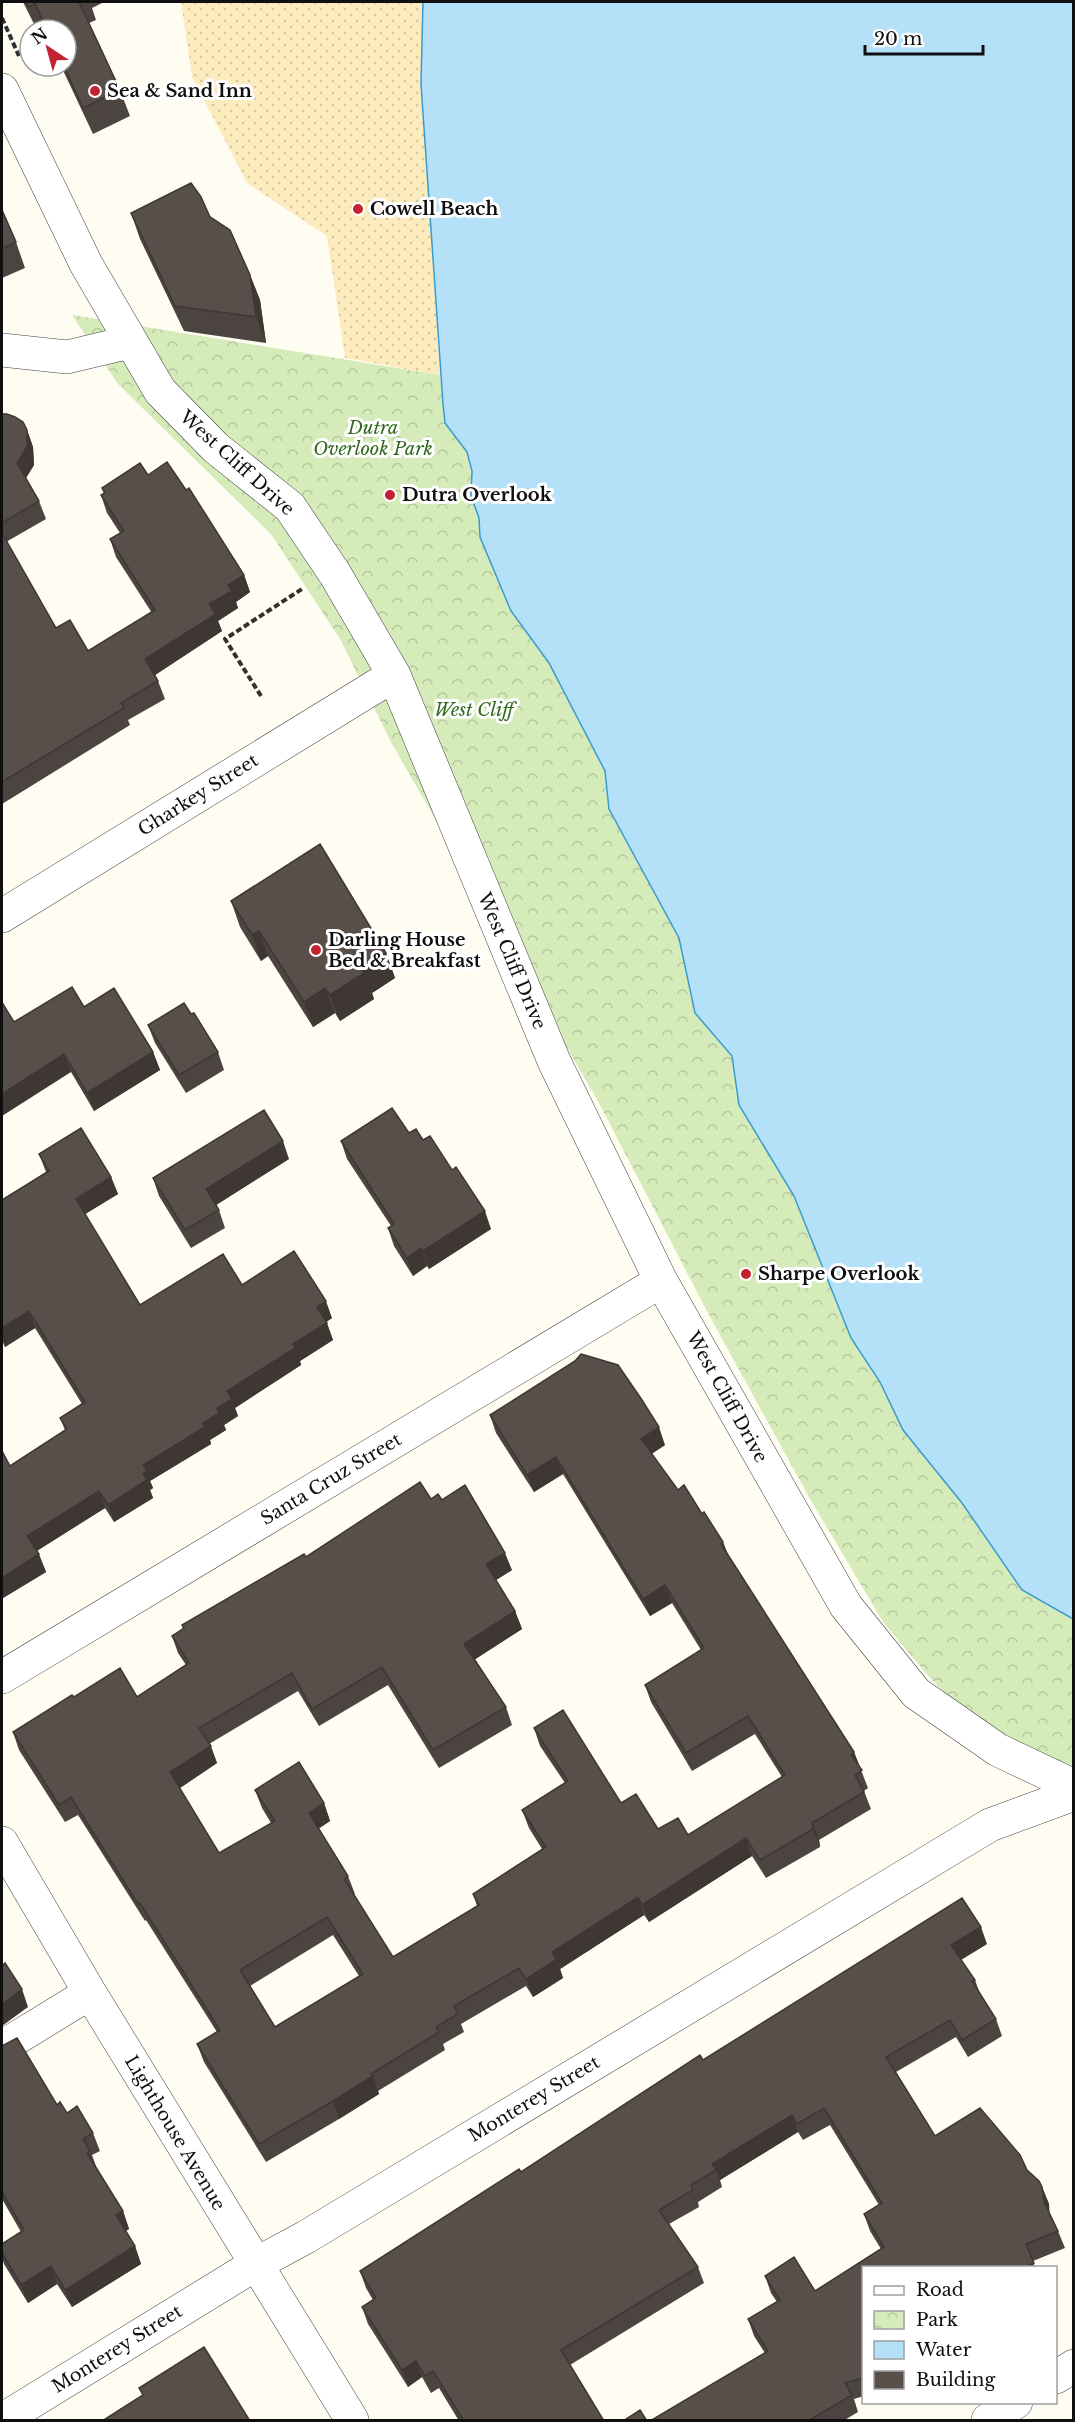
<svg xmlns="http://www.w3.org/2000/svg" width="1075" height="2422" font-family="'Libre Baskerville',serif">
<defs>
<pattern id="sand-dots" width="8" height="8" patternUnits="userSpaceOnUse" patternTransform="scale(1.5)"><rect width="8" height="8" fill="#fcebbc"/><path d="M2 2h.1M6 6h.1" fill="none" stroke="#d7c8a0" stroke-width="1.8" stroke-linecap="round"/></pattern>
<pattern id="park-crowns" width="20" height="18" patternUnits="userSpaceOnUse" patternTransform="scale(1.5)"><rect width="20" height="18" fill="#d5ebb9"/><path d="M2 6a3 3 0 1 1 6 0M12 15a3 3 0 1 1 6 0" fill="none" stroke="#b6c89e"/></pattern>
</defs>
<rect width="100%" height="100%" fill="#fffcf1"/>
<path fill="url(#sand-dots)" d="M181,2h242l-2,82 19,291 -95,-17 -18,-122 -80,-53 -55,-106z"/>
<path fill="url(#park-crowns)" d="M72,315l368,60 5,48 22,29 5,19 -1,25 8,22 1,19 31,74 38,52 56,108 4,38 71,129 15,75 37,43 7,49 55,91 57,142 29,44 23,48 59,73 60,87 51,29v166l-88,-51 -54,-55 -48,-57 -74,-125 -100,-182 -110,-212 -207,-359 -52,-105 -69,-105 -153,-150z"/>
<path fill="#b4e1f8" stroke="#399bd0" stroke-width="1.5" d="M423,2h650v1617l-51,-29 -60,-87 -59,-73 -23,-48 -29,-44 -57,-142 -55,-91 -7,-49 -37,-43 -16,-75 -70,-129 -4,-38 -56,-108 -38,-52 -31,-74 -1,-19 -8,-22 1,-25 -5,-19 -22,-29 -2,-19 -22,-320z"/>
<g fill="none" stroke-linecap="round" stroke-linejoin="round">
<defs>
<path id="minor" d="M2,90l84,174 74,127 56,57 74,59 45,67 59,101 160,386 107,220 185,325 70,87 82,57 76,36
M2,350l65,7 63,-15
M2,916l392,-241
M2,1677l659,-396
M2,1843l88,150 262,427
M2,2047l88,-54
M1056,2377l18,-11
M2,2420l254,-156 50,-27 684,-412 84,-31
M988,2420l28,-18"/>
</defs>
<use href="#minor" stroke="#424242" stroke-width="34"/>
<path stroke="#313131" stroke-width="4" stroke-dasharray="6 3" stroke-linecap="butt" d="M2,18l17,38
M261,696l-36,-57 77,-50"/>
<use href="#minor" stroke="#fff" stroke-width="33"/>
</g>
<path fill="#4c4440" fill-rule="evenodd" d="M23,2h81l-12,6 4,12 -7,3 31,67 10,26 -37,18 -32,-68h5v-36h-21l-1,-1 -1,1h-6z
M2,210l14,32 9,26 -23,10z
M131,213l79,4 40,58 10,25 6,43 -82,-12 -44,-92z
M2,414l25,16 6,17 1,18 -8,13 13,23 7,18 -40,23 50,86 32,23 64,-38 -36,-56 -6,-18 10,-6 -13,-20 -6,-18 3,-1 -2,-6 46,-13 38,15 58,85 6,17 -14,10 2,6 -20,13 4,10 -67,44 3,6 7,18 -37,21 2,5 -128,79z
M231,901l155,52 9,25 -23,15 2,6 -34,22 -5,-8 -22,14 -45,-71 -7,5 -21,-34z
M84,1007l69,45 7,18 -66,41 -23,-39 -57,-50z
M191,1014l27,38 6,18 -38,23 -31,-50 -7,-18z
M409,1133l14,7 68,89 -62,40 -2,-3 -14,10 -19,-30 -6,-18 3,-2 -44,-67 -6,-18z
M39,1154l72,23 7,17 -33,20 55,91 102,-20 90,33 -6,4 7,18 -33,21 1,4 -66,43 3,8 -14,9 2,5 -16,10 1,4 -61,37 3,7 -3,2 3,8 -39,24 -9,-14 -68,43 9,21 -43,26 -1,-3v-144l8,15 55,-36 -5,-12 22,-14 -47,-76 -30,19 -3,-7v-140l44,-28z
M289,1159l-73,46 3,5 6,18 -34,20 -32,-52 -6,-18z
M490,1415l175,30 -14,9 27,36 24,24 21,28 5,13 126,197 14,36 -4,3 7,18 -52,31 1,7 -54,31 -14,-22 -103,66 -5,-7 -84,54 3,9 -30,19 -7,-11 -65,38 3,8 -21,12 2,6 -67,41 1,3 -40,25 -73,43 -62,-100 -7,-18 20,-12 -71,-112 -1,1 -67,-106 -13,7 -46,-72 -6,-18 61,-35h63l49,-32 -8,-12 -6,-17 11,-7 -1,-4 124,-68 125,-58 11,1 70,70 -16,10 19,31 7,18 -47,30 31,48 6,18 -73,43 -51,-83 -69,41 -21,-35 -89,53 8,19 -37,25 39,65 52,-30 -9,-15 -7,-18 69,13 6,18 -12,8 30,47 7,18h-1l39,63 84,-51 -4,-12 69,-45 -13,-21 -7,-18 43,-27 -25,-37 -6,-18 87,75 37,26 30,6 94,-58 -27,-43 -63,37 -41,-69 -6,-17 56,-35 -29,-47 -22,13 -87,-142 -29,18 -38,-59zM333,1935l26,41 -84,51 -25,-41z
M987,1944l-26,16 14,20 5,14 16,25 6,17 -34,21 -12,-20 -60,35 39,64 92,34 15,17 7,17v9l9,18 7,17 -32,13 2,7h-171v128l-10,3 4,13 -15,9h-193l115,-68 -11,-17 -6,-17 29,-17 -6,-9 -6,-17 50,15 66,-42 -11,-18 -6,-17 15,-9 -49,-80 -27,15 -5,-8 -78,48 2,7 -24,15 1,5 -30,17 29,43 6,16 -134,82 34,56h-145l-20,-33 -8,5 -9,-16 -14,10 -40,-63 -6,-17 11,-7 -7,-12 -6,-17 343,-211z
M2,2046l55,59 36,28 7,18 -8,4 5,14 26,42 6,18 -4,2 10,15 6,18 -69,43 -15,-23 -29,19 -24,-39 -2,-7v-13l19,-12 -19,-33z"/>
<path fill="#3e3734" d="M250,275l10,25 6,43 -10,-26z
M27,430l6,17 1,18 -10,16 -7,-18z
M244,575l6,17 -14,10 2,6 -20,13 4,10 -70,46 -7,-18 64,-55 19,-19z
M259,931l9,25 -7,5 -9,-26z
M386,953l9,25 -23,15 2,6 -34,22 -10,-26 31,-27z
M325,988l10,25 -22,14 -9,-25z
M153,1052l7,18 -66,41 -7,-18z
M64,1054l7,18 -69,44v-22z
M283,1141l6,18 -76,48 -7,-18z
M111,1177l7,17 -36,22 -6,-17z
M485,1211l6,18 -62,40 -6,-18z
M421,1248l6,18 -14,10 -6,-18z
M326,1301l6,17 -9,6 -6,-17z
M29,1311l6,17 -30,19 -3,-11v-8z
M327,1323l6,17 -33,21 1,4 -66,43 3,8 -14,9 2,5 -16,10 1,4 -61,37 3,7 -3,2 3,8 -39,24 -6,-17 35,-31v-9l60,-42 14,-15 10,-17 66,-47z
M659,1427l6,18 -18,12 -6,-18z
M556,1457l7,17 -29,18 -7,-17z
M99,1491l6,17 -72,45 -6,-17z
M723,1542l7,18 -9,-16z
M505,1553l7,17 -19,12 -7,-18z
M39,1554l7,18 -43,26 -1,-5v-15z
M665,1585l7,18 -22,13 -7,-17z
M515,1611l7,18 -51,33 -7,-18z
M211,1746l6,17 -40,27 -7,-18z
M854,1752l7,18 -10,-15z
M324,1803l6,18 -15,10 -6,-18z
M812,1823l7,17 1,7 -7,-18z
M746,1838l6,18 -103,66 -7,-17z
M638,1897l6,18 -84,54 3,9 -30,19 -7,-18 26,-27z
M981,1927l6,17 -30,18 -6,-17z
M22,1989l6,18 -26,19v-22z
M373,2076l6,18 -40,25 -6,-18z
M792,2115l6,17 -78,48 -4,-10 -4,-6z
M1042,2187l7,17 1,15 -6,-17z
M123,2211l6,18 -7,4 -6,-18z
M135,2246l6,18 -69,43 -7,-17z
M51,2266l6,18 -29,19 -7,-18z
M416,2361l6,16 -14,10 -6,-17z"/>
<path fill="#584f4b" stroke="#3e3734" stroke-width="1.5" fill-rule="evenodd" d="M26,2h53l41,88 -37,18 -19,-42h2v-36h-19l-12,-27 -6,4z
M191,183l10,14 9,20 20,13 20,45 6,42 -81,-11 -44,-93z
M2,210l14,32 -14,7z
M2,414h5l8,3 8,5 4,8v17l-10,16 22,38 -37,22z
M167,462l19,28 3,-2 55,87 -16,10 4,6 -23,13 7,10 -71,45 13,22 -37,22 3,5 -122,74v-249l54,95 14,-8 18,31 67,-41 -45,-71 14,-8 -23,-36 4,-2 -3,-5 38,-25 8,12z
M320,844l66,109 -25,15 3,5 -34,22 -5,-7 -21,14 -45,-71 -7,4 -21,-34z
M72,987l12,20 30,-19 39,64 -66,41 -23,-39 -62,40v-89l1,-1 11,18z
M184,1003l7,11 3,-1 24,39 -39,23 -31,-50z
M392,1108l17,25 7,-4 7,11 7,-4 22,34 4,-3 29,44 -62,40 -2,-3 -14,10 -19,-30 6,-4 -53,-83z
M264,1110l19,31 -77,48 13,21 -34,20 -32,-52z
M81,1128l30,49 -35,22 64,106 83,-51 19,31 52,-34 32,50 -9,6 10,16 -34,21 2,4 -68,43 5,8 -15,9 2,5 -16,10 2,4 -62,38 4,6 -4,3 4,6 -39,25 -9,-14 -72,45 12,18 -37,24v-127l8,15 57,-37 -7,-11 25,-16 -56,-91 -27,17v-128l47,-29 -10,-17z
M581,1354l37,11 24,35 17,27 -18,12 37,51 6,-5 18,29 2,-2 19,30 -2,2 133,208 -3,3 11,15 -7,5 9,17 -52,31 1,6 -53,31 -14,-22 -104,67 -4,-8 -86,55 4,8 -30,19 -7,-11 -65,38 4,8 -22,13 3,5 -68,42 2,2 -40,25 -74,43 -62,-100 23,-14 -80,-127 -2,1 -67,-107 -12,8 -46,-73 59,-37 2,2 46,-29 17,29 52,-34 -17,-27 12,-8 -2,-3 122,-71 2,3 114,-75 11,17 7,-5 4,6 23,-15 40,68 -19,11 29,47 -51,33 42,63 -73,43 -51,-83 -70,42 -20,-36 -93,55 12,18 -41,26 49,81 56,-32 -20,-31 44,-28 25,41 -15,10 39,63 -4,3 49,78 86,-52 -6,-11 73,-47 -24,-37 46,-29 -34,-53 29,-18 58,93 15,-9 22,35 20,-11 10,17 97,-60 -37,-59 -62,37 -41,-68 59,-37 -39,-63 -22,14 -87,-142 -29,18 -37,-60 85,-54zM327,1917l36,57 -88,53 -35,-57z
M962,1898l19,29 -30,18 24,35 -3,1 24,38 -34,21 -12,-20 -64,37 49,79 45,-28 40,47 7,15 12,11 3,6 2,15 14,29 -32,13 8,19 -11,5h-159v110l-19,5 7,12 -44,26h-158l118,-70 -20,-32 32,-19 -15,-24 29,-19 21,34 69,-44 -20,-33 18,-11 -58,-95 -27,16 -5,-9 -80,49 4,6 -25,15 2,5 -34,20 39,57 -137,83 43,71h-140l-31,-50 -8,5 -9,-15 -14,9 -40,-63 14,-9 -16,-27 159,-102 2,3 179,-117 3,5z
M5,1963l17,26 -20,15v-38z
M17,2038l40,67 3,-3 7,11 10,-7 16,27 -10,6 7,12 -3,2 36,58 -7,4 19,31 -70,44 -14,-24 -30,19 -19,-32v-9l22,-14 -22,-38v-146z
M204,2347l46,74h-148l41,-26 -4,-7z
M640,2410l7,11h-24z"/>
<g fill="#c32331" stroke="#fff" stroke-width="2">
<circle cx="95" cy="91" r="6"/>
<circle cx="358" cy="209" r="6"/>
<circle cx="390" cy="495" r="6"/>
<circle cx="316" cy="950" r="6"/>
<circle cx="746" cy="1274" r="6"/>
</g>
<g text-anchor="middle" stroke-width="6" stroke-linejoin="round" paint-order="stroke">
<g font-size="18" font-weight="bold" fill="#0f0f0f" stroke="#fff" text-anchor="start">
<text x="107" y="97">Sea &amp; Sand Inn</text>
<text x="370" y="215">Cowell Beach</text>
<text x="402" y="501">Dutra Overlook</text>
<text x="328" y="946">Darling House<tspan x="328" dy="21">Bed &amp; Breakfast</tspan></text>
<text x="758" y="1280">Sharpe Overlook</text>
</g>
<g font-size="18" font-style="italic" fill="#30691d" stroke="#fff">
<text x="373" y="434">Dutra<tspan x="373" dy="21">Overlook Park</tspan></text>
<text x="474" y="716">West Cliff</text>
</g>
<g font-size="18" fill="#0f0f0f" stroke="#fff">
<text transform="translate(237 463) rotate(42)" y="6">West Cliff Drive</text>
<text transform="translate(198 795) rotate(-32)" y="6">Gharkey Street</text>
<text transform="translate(512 961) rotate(67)" y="6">West Cliff Drive</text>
<text transform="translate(727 1397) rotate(61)" y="6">West Cliff Drive</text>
<text transform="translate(331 1479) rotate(-31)" y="6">Santa Cruz Street</text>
<text transform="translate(534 2099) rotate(-31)" y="6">Monterey Street</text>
<text transform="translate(175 2133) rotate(59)" y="6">Lighthouse Avenue</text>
<text transform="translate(117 2349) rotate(-32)" y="6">Monterey Street</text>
</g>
</g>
<rect width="1075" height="2422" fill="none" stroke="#0f0f0f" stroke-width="6"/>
<rect x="862" y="2266" width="195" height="138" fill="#ffffff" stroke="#9f9f9f" stroke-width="1.5"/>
<rect x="874" y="2286" width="30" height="9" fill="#ffffff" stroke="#9f9f9f" stroke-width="1.5"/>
<text x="916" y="2296" font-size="18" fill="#0f0f0f">Road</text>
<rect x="874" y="2311" width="30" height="18" fill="url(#park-crowns)" stroke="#9f9f9f" stroke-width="1.5"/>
<text x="916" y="2326" font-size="18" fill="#0f0f0f">Park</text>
<rect x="874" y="2341" width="30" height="18" fill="#b4e1f8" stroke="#9f9f9f" stroke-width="1.5"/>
<text x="916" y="2356" font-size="18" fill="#0f0f0f">Water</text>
<rect x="874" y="2371" width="30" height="18" fill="#584f4b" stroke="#9f9f9f" stroke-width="1.5"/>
<text x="916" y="2386" font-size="18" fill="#0f0f0f">Building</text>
<g transform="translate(48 48) rotate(324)"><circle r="28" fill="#ffffff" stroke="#9f9f9f" stroke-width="1.5"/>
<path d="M0-4.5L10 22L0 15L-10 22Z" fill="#c32331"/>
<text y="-9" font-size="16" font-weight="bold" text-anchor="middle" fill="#0f0f0f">N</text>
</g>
<path d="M865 45v9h118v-9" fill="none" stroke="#0f0f0f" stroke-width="3"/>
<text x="874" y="45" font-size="18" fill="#0f0f0f" stroke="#ffffff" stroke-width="4.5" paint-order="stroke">20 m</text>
</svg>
